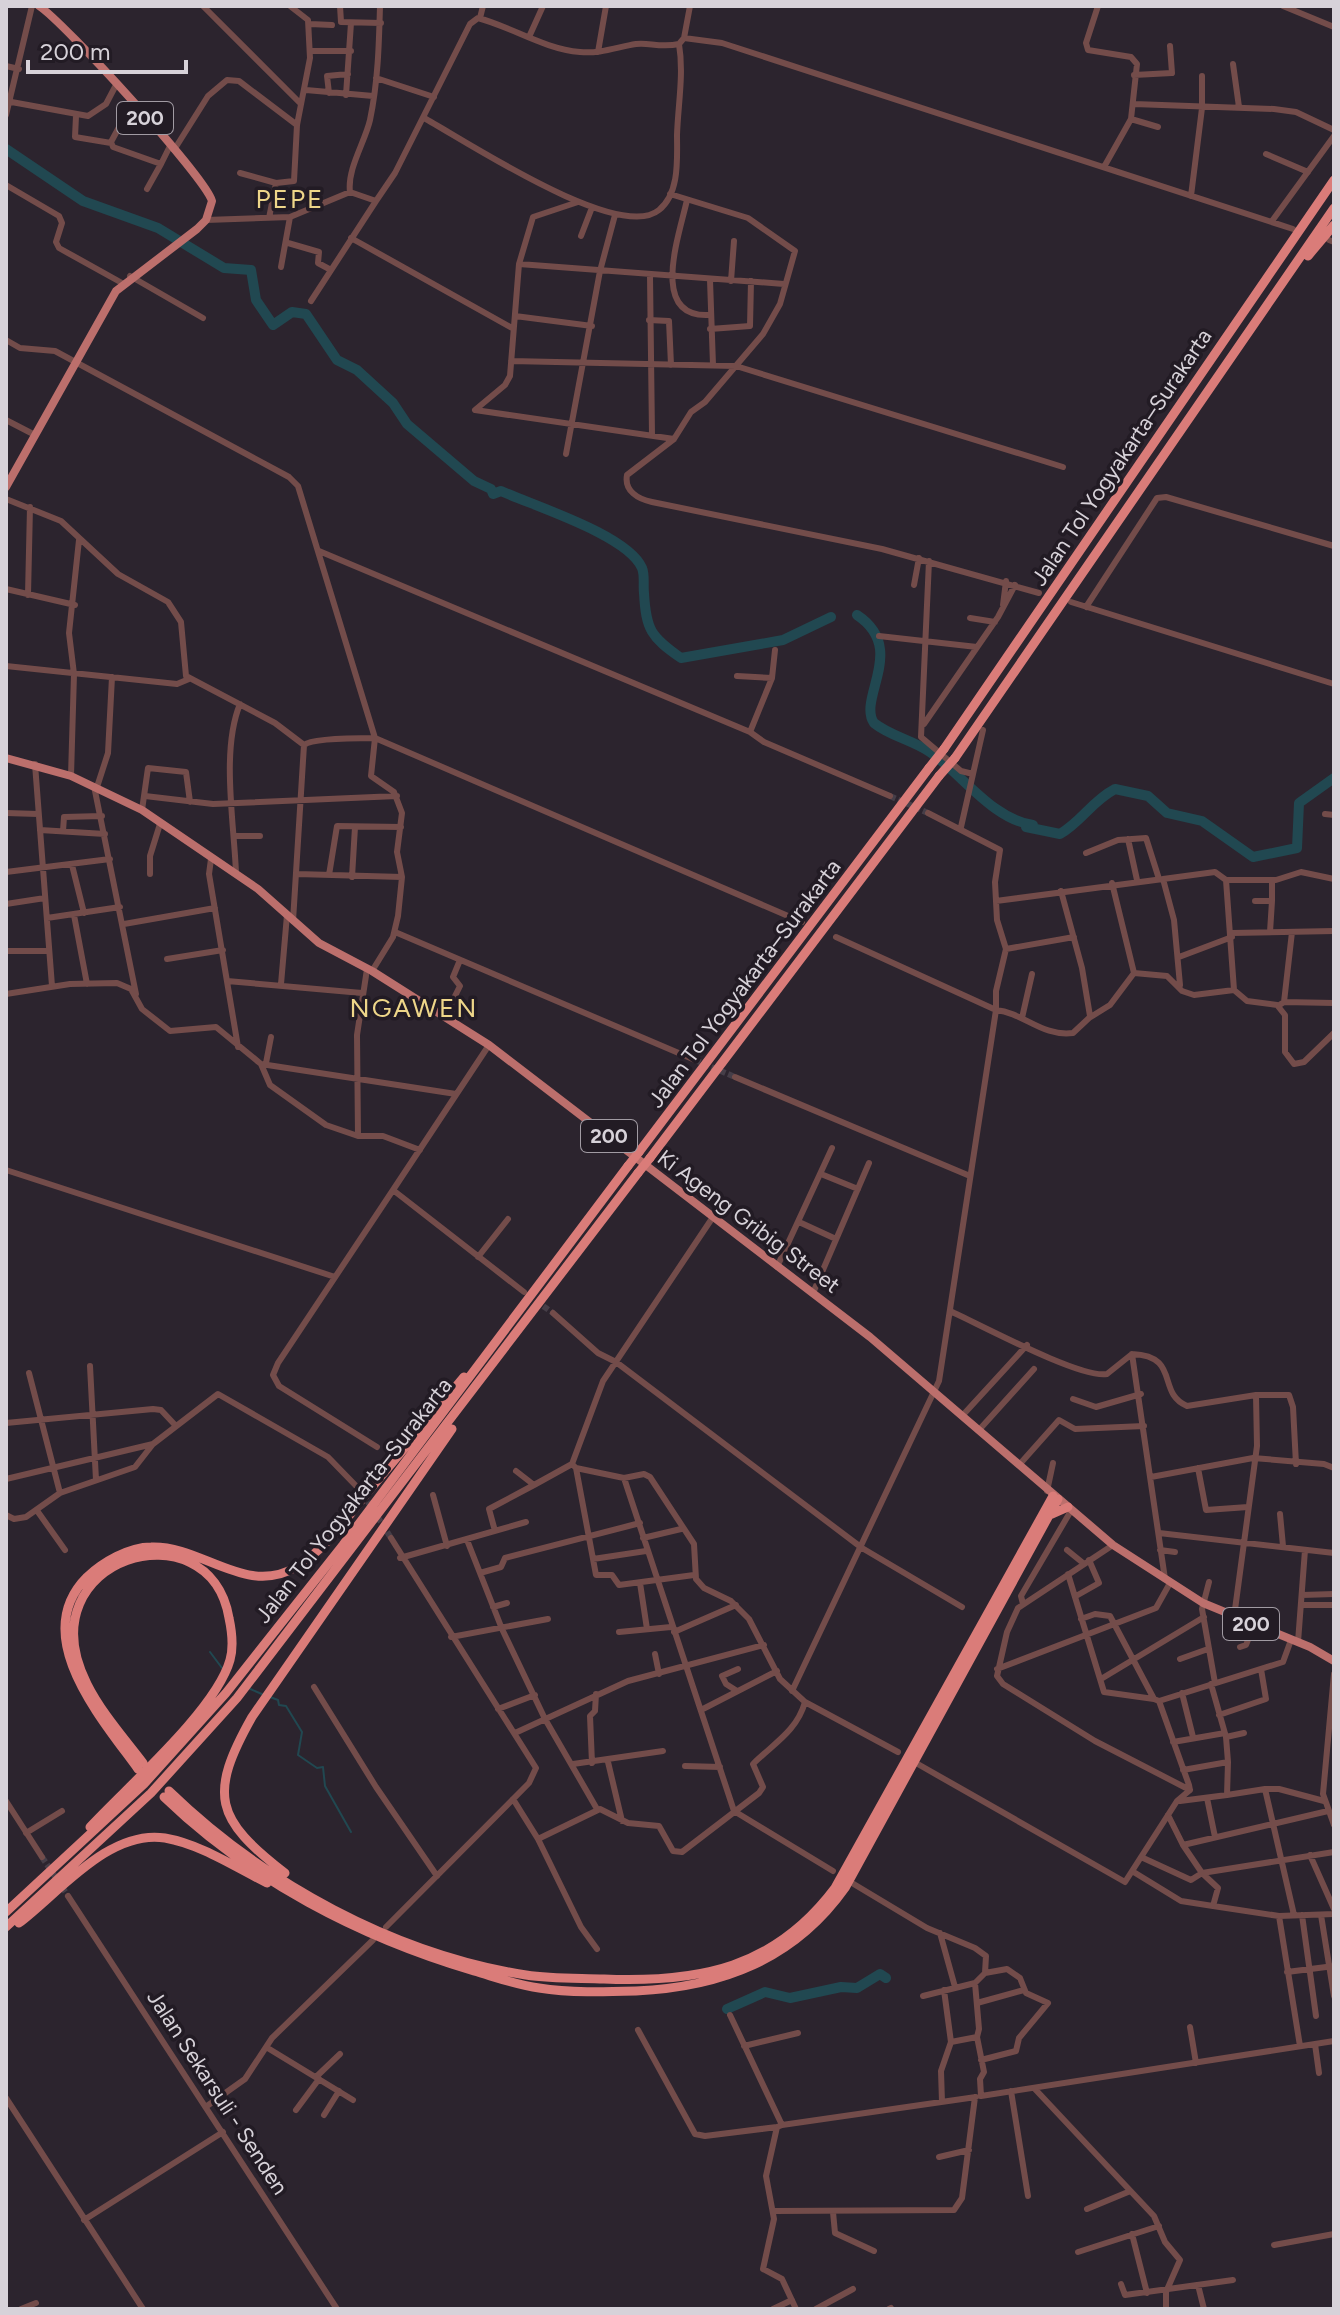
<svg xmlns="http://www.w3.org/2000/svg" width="1340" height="2315" font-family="Figtree,sans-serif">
<rect width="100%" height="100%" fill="#2c242e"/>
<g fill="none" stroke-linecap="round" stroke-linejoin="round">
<path stroke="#214851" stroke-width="2" d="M210,1652l12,16
M248,1688l16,7
M270,1697l8,3 1,5 7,1 16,26 -4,23 19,13 6,-1 2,19 26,46"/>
<path stroke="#214851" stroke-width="10" d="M6,149l77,52 75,27 66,40 27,2 5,30 17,25 19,-13 14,2 31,46 20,10 36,33 14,21 67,57 17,8 2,5 8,-3c33,15 127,44 141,77 3,7 1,18 2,25 2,37 7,44 37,65l102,-18 48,-23
M857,615c51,34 0,83 17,108 16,13 38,17 56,29 32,22 62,67 103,73
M1026,827l34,7c22,-13 32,-33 55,-45l33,7 19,17 35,8 51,36 44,-9 2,-45 35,-25
M727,2009l38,-17 25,6 51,-11 16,1 23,-14 6,4"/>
<path stroke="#463e48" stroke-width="6" stroke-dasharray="6 3" stroke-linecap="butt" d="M890,796l38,17
M695,1060l40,17
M536,1301l17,12
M363,1494l28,44
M42,1857l26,39"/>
<path stroke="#734c4a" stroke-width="6" d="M203,6l98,98
M340,6l1,16 40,1
M1098,6l-12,37 2,7 43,7 6,7 -6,55 -27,48
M1283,6l51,21
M480,18l3,-12
M310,24l22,1
M529,37l14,-31
M684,38l6,-32
M310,51h41
M598,52l8,-46
M1233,64l6,43
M6,66l13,3
M1134,75l38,-2 -2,-27
M376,78l58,19
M306,90l67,6
M329,93l-2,-17 21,-2
M346,95l5,-72
M6,101l82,15 18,-12 10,-19
M132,103l-21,39 2,5 48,17 9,-18
M1134,104l140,5 22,3 38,18
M6,115l26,-109
M76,116l-1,21 36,6
M424,118c42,23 195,125 235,92 21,-17 18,-52 18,-75 1,-30 7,-61 2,-91
M1131,119l27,8
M174,150l34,-54 19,-16 12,1 58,44
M1266,154l42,18
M240,173l36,10
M6,185l53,31 3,7 -6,19 3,6 63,35
M147,189l14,-25
M350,192c-3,-23 15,-50 20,-72 8,-38 9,-76 10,-114
M670,194l78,24 47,33 -15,53 -17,30 -58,68 -14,10 -17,27 -47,36c-3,16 11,24 25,27l230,47 157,44
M1191,196l11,-88v-32
M687,200c-8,36 -38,118 22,115
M578,202l-45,15 -14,47 -9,112 -5,9 -30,25 199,29
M269,218l7,-35 18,-2 3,-56 13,-67 -2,-38 -18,-14
M206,220l84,-3 60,-25 26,9 19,-28 75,-149 8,-6c34,9 66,31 102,34 20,2 37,-5 56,-8 12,-2 24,4 43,0l5,-6 38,5 571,186
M1272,221l62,-85
M581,236l10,-26
M351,238l161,90
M1329,240l5,2
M288,243l31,9 -1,11 13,7
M519,264l265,20
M281,267l9,-50
M130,276l73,42
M650,276l2,159
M710,280l3,85
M731,281l3,-40
M311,301l65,-100
M515,316l77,10
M649,320l20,1 2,44
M710,329l40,-3 1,-45
M6,340l14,8 35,3 234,126 9,9 77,252 -4,38 23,16 8,21 -5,39 5,25 -4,39 -5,21 -21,34
M511,361l225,5 327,101
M6,420l29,15
M566,454l34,-183 15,-56
M6,499l55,22 57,53 50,28 13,20 5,54 89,47 29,22c8,-7 57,-7 71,-7l427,184
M319,551l431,181 14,10 126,54
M929,561l-8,176 40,34 12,3 -12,53
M914,585l5,-27
M6,589l69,16
M28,595l2,-88
M1071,602l263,82
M1003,605l3,-24
M1086,607l71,-109 9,-1 168,49
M970,618l25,4
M879,636l98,11
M6,666l171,18 12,-5
M737,676l35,2
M924,724l74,-107 17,-32
M750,732l22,-54 3,-28
M35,764l17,222
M973,774l10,-44
M71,776l3,-102 -5,-41 10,-93
M94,786l42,208
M97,787l11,-34 4,-76
M145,796l68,8 184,-8
M142,810l6,-42 38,4 4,30
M6,813l32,1
M1325,814l9,1
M40,830l65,4
M63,831l1,-14 38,-1
M235,836h25
M1128,839l9,41
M1086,853l32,-13 28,-2 13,41
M211,859l-2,15 29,173
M72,865l12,48
M6,872l104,-13
M236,873c-2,-51 -15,-123 4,-169
M150,874v-18l10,-32
M297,874l105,3
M329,875l8,-49 64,1
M352,877l3,-50
M1163,879l52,-7 11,8 8,110
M1226,880h50l25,-8 33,7
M1112,883l22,90
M1061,891l21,77 8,48
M996,901l167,-22 11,41 6,65
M1255,901h17v-21
M6,904l39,-6
M74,915l13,69
M47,918l73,-11
M293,921l11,-176
M124,924l91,-16
M395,932l300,128
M1270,932l2,-31
M1232,933l102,-2
M836,937l160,73v-19l10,-42 -9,-29 -2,-38 5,-32 -72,-37
M1006,949l68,-12
M6,951h43
M1179,957l53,-20
M167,959l56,-9
M227,981l135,12
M281,984l6,-69
M6,994l64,-10 47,-1 14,6 11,20 28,22 46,-4 45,37 9,21 56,40 32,11h25l37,14
M1284,1002l50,1
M1278,1006l6,-4 8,-70
M445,1016l15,-30 -7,-9 7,-17
M1022,1018l10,-44
M489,1045l-96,145 131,102
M266,1063l5,-26
M261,1064l195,30
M735,1077l235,99
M358,1136l-1,-101 10,-66
M6,1170l329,107
M821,1174l37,15
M799,1222l37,17
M478,1257l30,-38
M777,1267l55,-119
M813,1293l56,-130
M950,1311c31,14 131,68 157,63l25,-20c49,2 24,39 55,52l69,-11h33l4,12 3,57
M553,1313l45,40 18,9 246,186 100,59
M1132,1354l33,225
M90,1366l6,114
M29,1373l31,120
M1073,1399l23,8 45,-13
M962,1416l65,-71
M6,1423l147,-14 8,1 15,16
M979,1430l55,-61
M377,1447l-98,-61 -6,-11 5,-12 115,-173
M1019,1465l40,-45 16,9 69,-3
M576,1468l20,107h16l7,10 75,-10
M1198,1468l8,42 42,-3
M516,1471l18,14 38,-21
M1151,1477l102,-19 71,6 10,4
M624,1478l110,333 99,60
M6,1479l147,-35
M1047,1491l6,-28
M433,1495l14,51
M38,1512l27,38
M1280,1514l3,32
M6,1515l8,4 12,-2 34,-24 75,-26 18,-23 65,-50 110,63 33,34
M495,1531l-6,-22 45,-24
M1159,1533l175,20
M643,1538l38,-9
M467,1540l35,89 43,90 52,90
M1113,1545l-95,63 -11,24 -10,44 6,8 92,57 95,49
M1067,1550l16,13
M1160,1550l15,2
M400,1558l126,-36
M593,1559l53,-8
M480,1573l21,-6 4,-9 135,-35
M1068,1574l36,118 50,7
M1209,1582l-7,27 13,74
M640,1583l7,46
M1302,1595l32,-1
M1076,1596l23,-13 -10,-23
M1023,1604l-2,-8 51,-87
M1301,1605h33
M493,1607l14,-4
M1234,1617l23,-171 -1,-51
M619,1632l52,-5
M674,1632l62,-27
M451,1637l97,-18
M1298,1642l7,-92
M1240,1647l6,-2 8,-20
M655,1654l4,20
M1180,1659l28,-10
M997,1669l159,-61 14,-25
M1334,1674l-11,120 11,31
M1101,1679l103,-62
M314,1687l62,100 61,89
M737,1691l-11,-7 -4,-8 16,-7
M792,1691l147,-310 57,-371c28,3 46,27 77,23l16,-15 21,-13 24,-32 33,3 15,15 12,4 40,-5 13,11 30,4 8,10v37l9,12 10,-2 30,-29
M1182,1693l11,44
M1159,1701l124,-39 8,-22
M805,1702l93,50
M498,1709l37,-14
M701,1710l76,-39
M1219,1715l47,-16 -5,-30
M515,1733l113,-52 136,-36
M1226,1737l18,-4
M1173,1742l52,-9
M608,1762l14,59
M592,1763l-2,-47 5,-5 1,-17
M916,1763l209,119 52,-81 13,-11 -1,-5 -30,-84 -5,-2 -44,-83 -15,-2 -14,5
M573,1764l90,-13
M685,1766l35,1
M1183,1770l45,-8 -2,-25 -15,-53
M1265,1789h14l45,12
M1227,1795l38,-6 29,126
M1207,1798l8,39
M513,1799l25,40 62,-30 28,14 31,3 14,25 9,1 77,-59 4,-6 -10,-23c20,-20 44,-33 52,-62l-25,-23 -31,-60 -18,-18 -27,-13 -8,-9 -2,-35 -44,-67 -6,-3 -20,4 -48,-10 -4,-4 31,-83 110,-164
M6,1801l36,56
M1180,1801l47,-6 1,-33
M1168,1815l15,30 145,-34
M26,1833l36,-22
M538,1839l43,88 16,22
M1183,1845l19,28 132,-21
M1310,1855l24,54
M1132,1871l49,30 32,5 5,-18 -16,-15 -11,7 -50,-23
M852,1883l75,45 48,20 11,8 -1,17 -10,10 4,46 -2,8 7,35 -4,7 1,17 353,-55
M68,1896l269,413
M1213,1906l66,10
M1302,1915l14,101
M1321,1915l13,81
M386,1927l143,-144 7,-15 -145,-230
M940,1933l15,54
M1287,1972l47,-6
M923,1996l52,-13
M977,2003l47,-13
M730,2015l52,110 -5,2 -11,49 8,43 -11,50 19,10 14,30
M1190,2027l6,36
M638,2030l57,104 10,2 72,-9
M951,2042l26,-5
M1315,2044l4,29
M744,2046l54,-13
M1300,2046l-21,-130 55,-2
M266,2047l87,53
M981,2060l35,-9 3,-13 29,-35 -22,-10 -6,-15 -13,-9 -22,4
M316,2077l24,-23
M1034,2088l120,128 11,26 15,18 -14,32v17
M1011,2091l17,105
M6,2098l137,211
M942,2102l-1,-31 10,-29 -7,-52
M207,2106l38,-27 27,-41 101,-98
M296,2110l23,-31
M324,2115l15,-24
M782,2125l194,-28
M939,2157l30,-7
M1087,2209l41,-17
M775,2211l179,-1 8,-12 13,-101
M833,2212l2,21 39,18
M84,2220l139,-88
M1132,2234l15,59
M1274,2245l60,-11
M1078,2252l81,-26
M1121,2284l4,11 108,-15
M1198,2285l6,24
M21,2309l15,-6
M773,2309l19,-9
M816,2309l37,-20
M889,2309l2,-1"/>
<path stroke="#bc6f6c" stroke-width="8" d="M6,487l110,-196 81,-62 9,-9 6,-19c-7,-24 -148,-179 -173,-195
M6,758l65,18 71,34 116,79 61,54 53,28 117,74 381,292 243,208 90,58 107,44 24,14"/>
<path stroke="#da7c79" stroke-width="9" d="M1308,256l26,-31
M944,749l390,-569
M955,758l379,-550
M639,1152l290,-384
M650,1158l289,-382
M1050,1515l18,-8
M138,1769c-36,-50 -110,-133 -51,-192 16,-15 42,-30 64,-30 51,-2 95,50 145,20 29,-17 50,-48 71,-74 32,-38 64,-77 97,-116
M169,1791c95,92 225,163 357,184 26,4 52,3 78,4 96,4 171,-11 231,-91l218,-392
M164,1797c86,83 195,140 310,174 21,6 43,14 65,17 31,5 65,4 97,3 85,-4 158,-31 209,-103l213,-389
M90,1827c37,-40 126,-117 140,-167 4,-14 2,-28 -1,-42 -19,-114 -206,-61 -142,66 14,28 37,54 56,79
M285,1873c-70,-54 -77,-78 -33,-156l200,-288
M6,1912l138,-128 82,-91 117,-148 285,-379
M19,1923c40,-30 90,-94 146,-85 35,6 70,29 102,45
M6,1927l145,-134 86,-95 401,-525"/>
<path stroke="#da7c79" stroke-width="9" d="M929,768l15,-19
M939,776l16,-18
M628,1166l11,-14
M638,1173l12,-15"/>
</g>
<g text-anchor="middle" stroke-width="7" stroke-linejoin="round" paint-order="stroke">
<g fill="#221b24" stroke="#a19ba3" stroke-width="2">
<rect x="117" y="102" width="56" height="32" rx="6"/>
<rect x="581" y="1120" width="56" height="32" rx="6"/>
<rect x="1223" y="1608" width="56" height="32" rx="6"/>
</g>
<g font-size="20" font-weight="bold" fill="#d7d2d9">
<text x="145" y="125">200</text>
<text x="609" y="1143">200</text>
<text x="1251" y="1631">200</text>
</g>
<g font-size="22" fill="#d7d2d9" stroke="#221b24">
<text transform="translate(1121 457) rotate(-56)" y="8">Jalan Tol Yogyakarta–Surakarta</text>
<text transform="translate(744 983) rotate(-53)" y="8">Jalan Tol Yogyakarta–Surakarta</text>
<text transform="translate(749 1221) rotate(37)" y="8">Ki Ageng Gribig Street</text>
<text transform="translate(353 1500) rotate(-52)" y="8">Jalan Tol Yogyakarta–Surakarta</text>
<text transform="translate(218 2092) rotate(57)" y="8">Jalan Sekarsuli - Senden</text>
</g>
<g font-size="26" letter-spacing="2" fill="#eed689" stroke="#221b24">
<text x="290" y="208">PEPE</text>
<text x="414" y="1017">NGAWEN</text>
</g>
</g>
<rect width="1340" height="2315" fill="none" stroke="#d7d2d9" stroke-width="16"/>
<path d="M28 60v12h158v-12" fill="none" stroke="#d7d2d9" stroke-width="4"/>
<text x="40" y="60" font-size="24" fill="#d7d2d9" stroke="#221b24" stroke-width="6" paint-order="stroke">200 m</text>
</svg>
